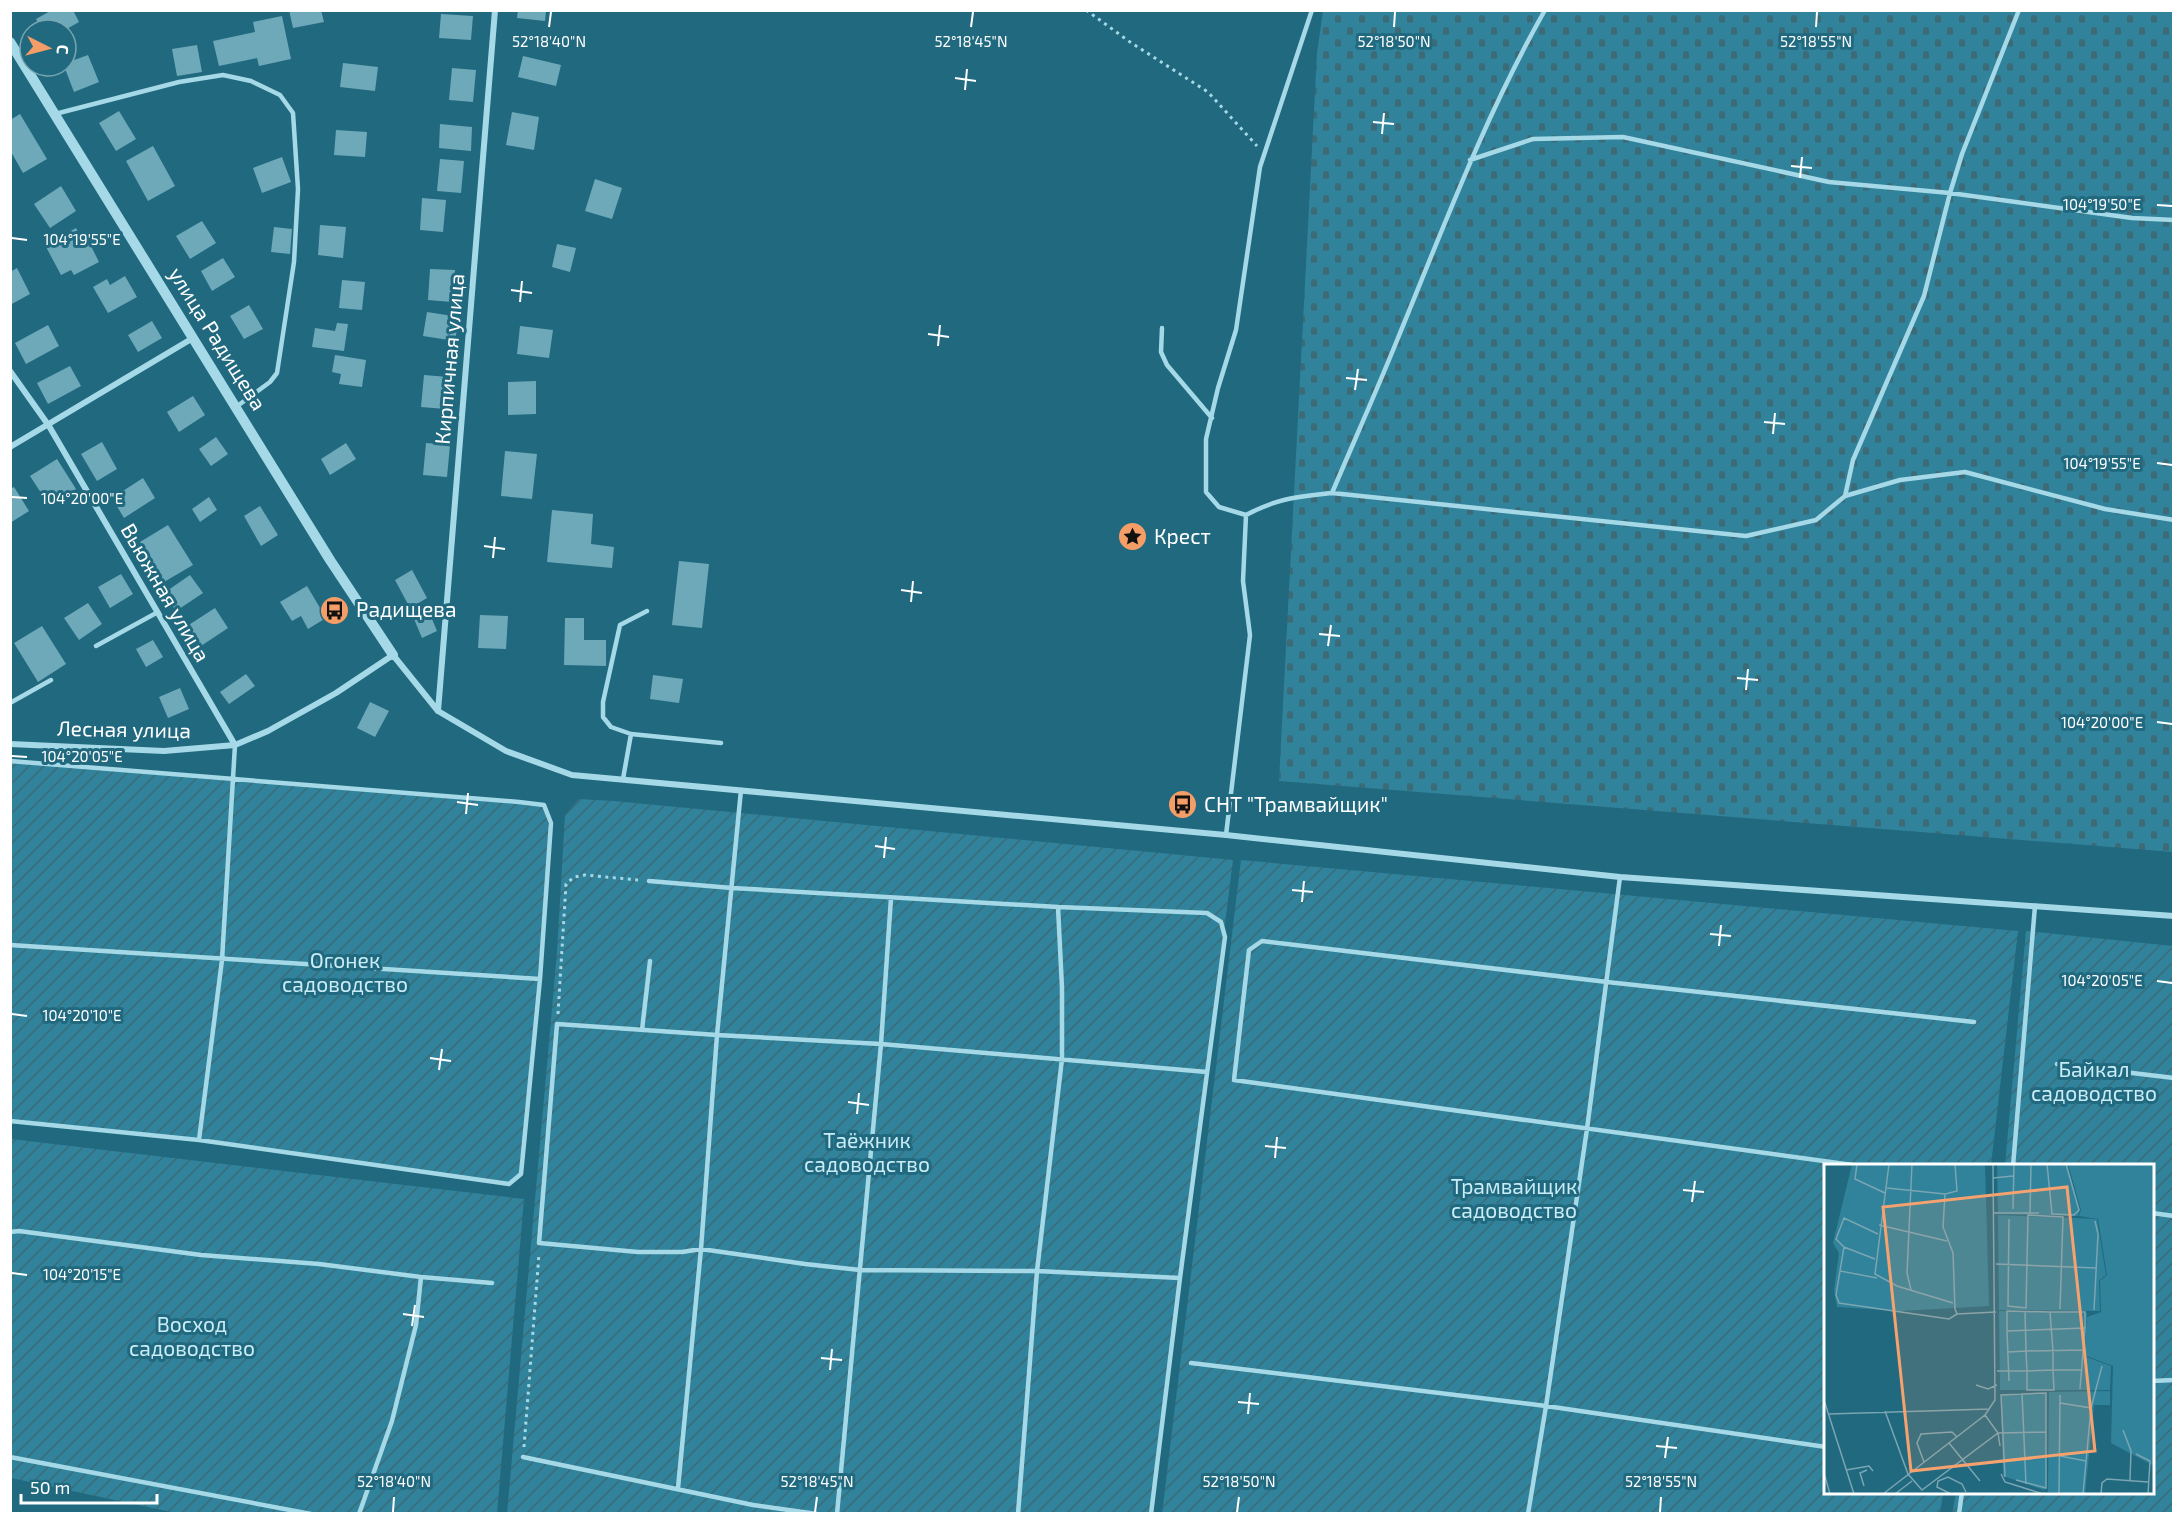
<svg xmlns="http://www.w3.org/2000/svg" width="2184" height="1524" font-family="'Exo 2',sans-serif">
<defs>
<pattern id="cemetery-stones" width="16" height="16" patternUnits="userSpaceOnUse" patternTransform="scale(1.5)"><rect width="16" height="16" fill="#30839b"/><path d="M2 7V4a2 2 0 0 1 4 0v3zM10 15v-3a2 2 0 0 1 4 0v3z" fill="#3d6a77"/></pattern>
<pattern id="garden-furrows" width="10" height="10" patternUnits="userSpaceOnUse" patternTransform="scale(1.5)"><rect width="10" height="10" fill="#30839b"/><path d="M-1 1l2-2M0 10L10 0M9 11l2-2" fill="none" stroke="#3d6a77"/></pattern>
</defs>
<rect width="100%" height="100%" fill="#21697f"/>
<path fill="url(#cemetery-stones)" d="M1323,11h850v841l-894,-71 38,-728z"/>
<path fill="url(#garden-furrows)" d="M10,761l534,44 6,28 -29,341 -12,10 -310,-44 -188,-19z
M579,799l35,2 619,59 -82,653 -644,1 50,-562 8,-137z
M1241,860l777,71 -27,234 -165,1v326l117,1 -3,20 -778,1z
M2026,931l147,15v567l-221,1 4,-21 196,-1v-326l-147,-1z
M11,1139l513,60 -27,314h-321l-165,-35z"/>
<path fill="#6ea9ba" d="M52,10h21l6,12 -14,8h-23l-6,-11z
M289,10h32l3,12 -31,6z
M518,10h28l-1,11 -28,-3z
M441,14l32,2 -2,24 -32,-2z
M282,16l9,43 -32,7 -2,-8 -38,8 -6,-25 42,-9 -2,-10z
M197,45l5,27 -25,4 -5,-27z
M88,55l11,27 -25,10 -10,-26 2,-3z
M523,56l38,9 -5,21 -38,-9z
M343,63l35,4 -3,24 -35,-4z
M452,68l24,2 -3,32 -24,-2z
M119,111l17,28 -20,12 -17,-28z
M512,112l27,5 -5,33 -28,-5z
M20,114l27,45 -24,14 -13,-23v-30z
M440,124l32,3 -1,24 -32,-3z
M336,130l31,2 -2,25 -31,-2z
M153,146l22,40 -27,15 -22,-40z
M282,157l9,25 -29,11 -9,-25z
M440,159l24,2 -3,32 -24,-2z
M595,179l27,9 -10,31 -27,-8z
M61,186l15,25 -26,17 -16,-24z
M422,198l24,2 -3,32 -23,-2z
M202,221l14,22 -26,16 -14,-23z
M320,225l26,2 -3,31 -25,-3z
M274,227l18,2 -2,25 -19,-2z
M76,228l5,11 5,-3 13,26 -25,13 -3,-5 -10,5 -16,-30z
M557,244l19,4 -6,24 -18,-5z
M223,258l12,19 -23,14 -11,-20z
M17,268l13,26 -20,11v-33z
M430,269l25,1 -3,32 -24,-2z
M125,276l12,21 -29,16 -15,-26 14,-8 3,6z
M342,280l23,2 -3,28 -23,-2z
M249,305l14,24 -19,10 -14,-23z
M427,312l32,5 -4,24 -32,-5z
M152,321l10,17 -24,14 -10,-17z
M337,323l11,1 -4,27 -32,-4 3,-19 20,3z
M48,325l11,21 -33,18 -11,-21z
M520,326l33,4 -4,28 -32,-4z
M335,355l31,5 -4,27 -23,-3 2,-10 -9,-2z
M70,366l11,20 -33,18 -11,-21z
M424,375l24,2 -3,32 -24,-2z
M536,381v33l-28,1v-33z
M193,396l12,19 -26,17 -12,-20z
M216,437l12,17 -17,12 -12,-17z
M102,442l15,27 -20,12 -16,-27z
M346,443l10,16 -26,16 -9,-16z
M426,443l24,2 -3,32 -24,-2z
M505,451l32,3 -5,45 -31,-3z
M57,459l19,30 -27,16 -19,-29z
M143,478l12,20 -31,20 -12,-20z
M14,487l15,24 -19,12v-34z
M209,497l8,13 -17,12 -8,-13z
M260,506l18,29 -17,11 -17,-30z
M552,510l41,4 -2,30 23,3 -2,21 -65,-6z
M168,525l25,40 -29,17 -24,-40z
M679,561l30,3 -7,64 -30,-3z
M412,570l15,28 -17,10 -15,-28z
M121,574l12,20 -23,14 -12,-21z
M190,575l13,18 -27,18 -12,-18z
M307,586l19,32 -18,11 -7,-13 -9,5 -12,-19z
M88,603l14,21 -23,16 -15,-22z
M427,607l10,24 -15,7 -10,-24z
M215,608l13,20 -30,20 -14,-20z
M480,615l28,1 -2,33 -28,-1z
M565,618h19v22h22v26l-42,-1z
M42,626l24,38 -28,18 -24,-39z
M153,640l10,17 -17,10 -10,-18z
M246,674l9,12 -26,18 -9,-12z
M653,675l30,4 -4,24 -29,-4z
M180,688l9,21 -21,9 -9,-21z
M370,702l19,9 -14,26 -18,-9z"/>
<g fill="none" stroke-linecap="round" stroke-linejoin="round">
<path stroke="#a6d9e7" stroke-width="3" stroke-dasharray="3 4.5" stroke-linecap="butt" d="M1086,10l44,32 78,50 49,54
M558,1014l8,-130 8,-7 11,-2 53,5
M524,1447l15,-193"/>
<path stroke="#a6d9e7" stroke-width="4.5" d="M55,114l124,-32 44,-7 28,6 29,14 13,18 5,76 -4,73 -17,111 -7,9 -34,25
M1470,160l63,-21 90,-2 206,45 121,11 182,25 42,2
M1162,328l-1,24 6,13 45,53
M1332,493c22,-52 45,-103 66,-155 46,-112 87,-222 147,-328
M1845,496l8,-36 71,-164 26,-103 12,-39 57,-144
M1246,515l-27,-8 -13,-15v-53l12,-51 18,-58 24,-163 52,-157
M96,646l62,-34
M10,703l41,-23
M631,734l90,9
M10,761l509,41 25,3 7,18 -11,156 -19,195 -12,10 -310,-44 -189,-19
M623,779l8,-45 -20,-7 -8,-10v-15l17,-77 27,-14
M741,790l-24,245 164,9 -44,470
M1226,835l24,-200 -7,-54 3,-66c32,-17 50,-18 86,-22l414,43 70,-16 29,-24 55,-16 65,-8 140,37 69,11
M649,881l83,7 326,19 4,81v71l-25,212 -19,243
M891,898l-10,146 326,28
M10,945l530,34
M642,1030l8,-69
M2057,1064l117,14
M199,1140l23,-180 13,-215
M1860,1166l-626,-86 15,-130 13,-9 345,41 367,40
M2013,1166l22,-260
M2152,1213l22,3
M10,1232l9,-1 182,24 118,9 102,13 71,6
M1191,1363l355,43 280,41
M2152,1381l22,-1
M10,1457l301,57
M523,1457l230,48 64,9
M678,1488l23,-239 16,-214 -160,-11 -18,219 99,9h44l19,-3 104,15 55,6 177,1 143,7 45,-341 -4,-15 -14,-9 -149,-6
M359,1514l33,-93 24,-96 5,-48
M1151,1514l29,-236
M1528,1514l18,-108 41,-277 33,-252
M1959,1514l3,-22"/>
<path stroke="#a6d9e7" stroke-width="6" d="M10,371l39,55 186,319
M10,447l183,-109
M438,711l57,-701
M10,744l154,7 71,-6 33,-14 68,-38 57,-38 45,56 68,40 66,24 654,60 394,42 554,39"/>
<path stroke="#a6d9e7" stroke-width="10" d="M10,42l320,518 63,95"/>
</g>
<path fill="none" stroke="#fff" stroke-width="2" d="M549,27l2,-15M971,27l2,-15M1394,27l1,-15M1816,27l1,-15M955,78l21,3M965,90l2,-21M1373,122l21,2M1382,134l2,-21M1791,166l21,2M1800,178l2,-21M2157,205l15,1M12,238l15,2M511,290l21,3M520,302l2,-21M928,334l21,3M938,346l2,-21M1346,378l21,2M1355,390l3,-21M1764,422l21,2M1773,434l2,-21M2157,463l15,2M12,497l15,1M484,546l21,3M493,558l2,-21M901,590l21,3M911,602l2,-21M1319,634l21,2M1328,646l3,-21M1737,678l21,2M1746,690l2,-21M2157,722l15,2M12,756l15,1M457,802l21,3M466,814l2,-21M875,846l20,3M884,858l2,-21M1292,890l21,2M1302,902l2,-21M1710,934l21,2M1719,946l2,-21M2157,981l15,2M12,1014l15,2M430,1058l21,3M439,1070l3,-21M848,1102l21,3M857,1114l2,-21M1265,1146l21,2M1275,1158l2,-21M1683,1190l21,2M1692,1202l3,-21M12,1273l15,2M403,1314l21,3M412,1326l3,-21M821,1358l21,2M830,1370l2,-21M1238,1402l21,2M1248,1414l2,-21M1656,1446l21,2M1665,1458l3,-21M393,1512l1,-15M815,1512l2,-15M1237,1512l2,-15M1660,1512l1,-15"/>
<defs>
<symbol id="sight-disc" viewBox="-11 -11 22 22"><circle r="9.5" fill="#f49d67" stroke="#21697f"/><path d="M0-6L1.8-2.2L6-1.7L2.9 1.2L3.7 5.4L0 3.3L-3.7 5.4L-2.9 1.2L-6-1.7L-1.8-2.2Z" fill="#111"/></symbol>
<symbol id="bus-disc" viewBox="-11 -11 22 22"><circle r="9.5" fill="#f49d67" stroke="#21697f"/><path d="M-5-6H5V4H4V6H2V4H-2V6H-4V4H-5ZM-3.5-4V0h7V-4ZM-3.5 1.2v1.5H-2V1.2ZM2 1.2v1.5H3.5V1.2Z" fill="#111"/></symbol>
</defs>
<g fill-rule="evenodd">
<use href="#sight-disc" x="1116" y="520" width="33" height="33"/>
<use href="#bus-disc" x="318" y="594" width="33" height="33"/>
<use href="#bus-disc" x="1166" y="788" width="33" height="33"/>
</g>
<g text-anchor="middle" stroke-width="6" stroke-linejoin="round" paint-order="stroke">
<g font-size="21" fill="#fff" stroke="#21697f">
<text transform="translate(217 339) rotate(58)" y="7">улица Радищева</text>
<text transform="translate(450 359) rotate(-85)" y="7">Кирпичная улица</text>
<text transform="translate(165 593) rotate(60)" y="7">Вьюжная улица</text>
<text transform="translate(124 730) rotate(1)" y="7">Лесная улица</text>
</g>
<g font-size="21" fill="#fff" stroke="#21697f" text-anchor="start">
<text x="1154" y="544">Крест</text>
<text x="356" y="617">Радищева</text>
<text x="1204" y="812">СНТ "Трамвайщик"</text>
</g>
<g font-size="21" fill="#c9ecf6" stroke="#21697f">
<text x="345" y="968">Огонек<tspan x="345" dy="24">садоводство</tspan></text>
<text x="2094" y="1077">Байкал<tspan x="2094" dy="24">садоводство</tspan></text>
<text x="867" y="1148">Таёжник<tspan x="867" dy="24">садоводство</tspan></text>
<text x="1514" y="1194">Трамвайщик<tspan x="1514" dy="24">садоводство</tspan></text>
<text x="192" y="1332">Восход<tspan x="192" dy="24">садоводство</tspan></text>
</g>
</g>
<g transform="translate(1824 1164)">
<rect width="330" height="330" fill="#21697f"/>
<path d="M244,0h86v302l-43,-23 2,-77 -29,-11 3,-38 14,-5 -1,-31 7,-6 -9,-56 -19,-3 2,-6z" fill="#30839b"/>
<path d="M28,0h133l4,142 -88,5 -64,-4 -3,-17 5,-37 -6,-10z" fill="#30839b"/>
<path d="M173,0h70l13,46 -2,6 -80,-2zM174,51l99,4 9,56 -7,6 1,30 -101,-1zM175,147l88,2 -3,43 27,10 -1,24h-110zM286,227v14h-16l-9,89 -37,-2 1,-100zM222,229v95l-2,2 -41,-14 -2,-81z" fill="#30839b"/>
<path fill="none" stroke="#7aa5b2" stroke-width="1.5" d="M33,0l-2,15 30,14M65,0l-14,110 22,12 56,17M131,0l2,27 -12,3 -2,33 10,26 2,56 2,5 39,-2M223,0l5,50 22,1 5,-5 -13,-46M169,14l20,-2M63,24l58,6M189,45l1,-45M170,49h45M206,49l1,-49M185,55l-1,87 18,2 2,-93 35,2 -3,92M55,61l68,16M20,83l-4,24 37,7M51,95l-31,-12 -8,-8 8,-21 34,16M172,100l101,4M16,107l-4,24 3,8 110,16 8,-5M87,126l-4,-17 5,-109M270,146l4,-76 -3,-13M226,148h35v16M183,167v-20l43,1 3,39v19l1,20h-27v-19l26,-1h29M184,188l18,-1 -1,-40M173,207h30l-1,-20 57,-1M185,217l-2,-50 78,-3 -5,61M152,221l12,4 9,-4M198,229l4,91M0,236l30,94M236,239l31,5 -8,86M267,244l11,-42M61,247l23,63 14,16 76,-57 48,-1M5,250l161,-5M161,251l13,18 2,13M299,266l8,21 -1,29M125,279l31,38M312,290l14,7 -2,33M236,292l26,5M100,298l-7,-19 4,-9 31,-2 5,5M22,306l23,-4 4,5M0,309l6,21M177,310l4,8 38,12M181,313l-4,-82 45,-2v95l-30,-8M40,322l-4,-13 7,-3M59,330l102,-79 10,-15 -2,-236M71,330l17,-13M127,330l-14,-7 1,-6 10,-4 14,7 4,8M235,330l1,-99M277,330l1,-11 5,-4 41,3"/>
<path fill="#f5a26f" fill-opacity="0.15" stroke="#f5a26f" stroke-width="3" d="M243,23l28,264 -184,20 -28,-264z"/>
<rect width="330" height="330" fill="none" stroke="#fff" stroke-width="3"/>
</g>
<g font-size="15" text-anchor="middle" fill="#fff" stroke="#21697f" stroke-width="6" stroke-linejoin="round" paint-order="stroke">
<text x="549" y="47">52°18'40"N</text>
<text x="971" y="47">52°18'45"N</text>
<text x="1394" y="47">52°18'50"N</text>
<text x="1816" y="47">52°18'55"N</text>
<text x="2102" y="210">104°19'50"E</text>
<text x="82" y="245">104°19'55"E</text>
<text x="2102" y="469">104°19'55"E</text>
<text x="82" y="504">104°20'00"E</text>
<text x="2102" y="728">104°20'00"E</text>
<text x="82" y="762">104°20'05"E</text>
<text x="2102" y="986">104°20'05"E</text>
<text x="82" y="1021">104°20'10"E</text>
<text x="82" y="1280">104°20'15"E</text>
<text x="394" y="1487">52°18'40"N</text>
<text x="817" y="1487">52°18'45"N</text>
<text x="1239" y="1487">52°18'50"N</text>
<text x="1661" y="1487">52°18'55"N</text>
</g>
<rect width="2184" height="1524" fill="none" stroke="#ffffff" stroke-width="24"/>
<g transform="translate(48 48) rotate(96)"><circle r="28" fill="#21697f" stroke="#7aa5b2" stroke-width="1.5"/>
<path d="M0-4.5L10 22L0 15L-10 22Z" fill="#f49d67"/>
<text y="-9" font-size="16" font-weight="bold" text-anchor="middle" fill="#ffffff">С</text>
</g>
<path d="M21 1494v9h136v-9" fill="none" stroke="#ffffff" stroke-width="3"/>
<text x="30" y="1494" font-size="18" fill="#ffffff" stroke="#21697f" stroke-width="4.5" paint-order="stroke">50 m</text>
</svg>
